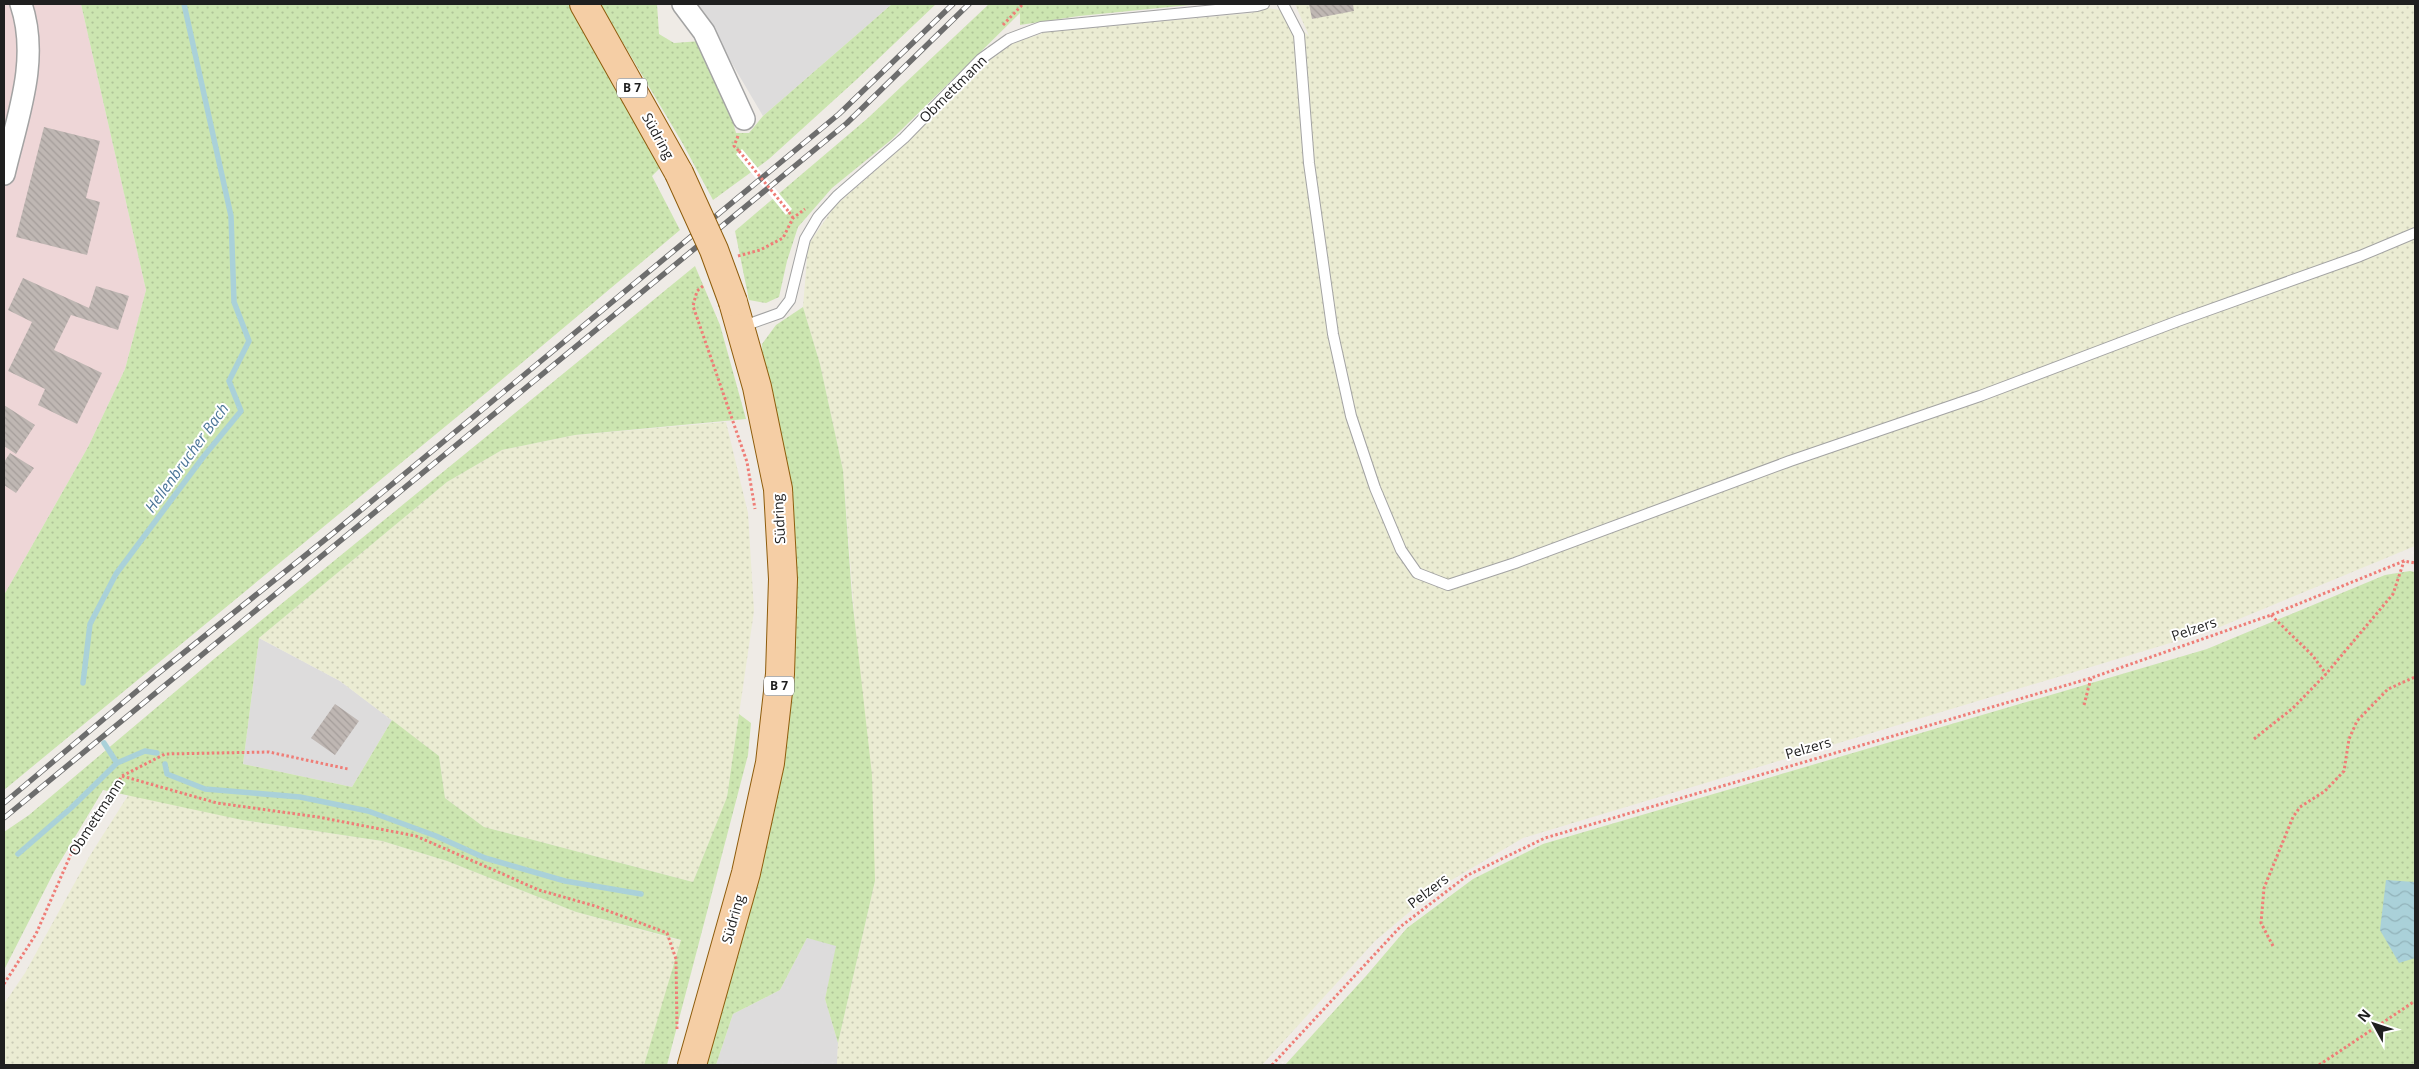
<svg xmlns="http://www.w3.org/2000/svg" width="2419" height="1069" font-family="'Open Sans',sans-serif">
<defs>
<pattern id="farmland-dots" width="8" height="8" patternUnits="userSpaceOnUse" patternTransform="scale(1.25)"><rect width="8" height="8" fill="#ebecd3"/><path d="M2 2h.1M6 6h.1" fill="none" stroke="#c9cab5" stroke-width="1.8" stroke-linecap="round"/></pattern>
<pattern id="grass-dots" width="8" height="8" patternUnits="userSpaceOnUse" patternTransform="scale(1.25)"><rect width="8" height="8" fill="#cce5b0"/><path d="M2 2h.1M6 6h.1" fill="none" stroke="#afc497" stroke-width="1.8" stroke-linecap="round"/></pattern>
<pattern id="water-waves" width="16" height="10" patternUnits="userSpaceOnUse" patternTransform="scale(1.25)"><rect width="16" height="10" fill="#aad1d9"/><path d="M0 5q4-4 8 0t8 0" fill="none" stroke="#92b3ba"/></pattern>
<pattern id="building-back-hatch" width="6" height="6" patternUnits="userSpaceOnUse" patternTransform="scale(1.25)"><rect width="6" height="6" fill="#bfb7b3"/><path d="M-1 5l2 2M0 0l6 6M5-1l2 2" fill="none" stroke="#a49d9a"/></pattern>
</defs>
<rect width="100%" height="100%" fill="#efebe6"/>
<path fill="#dddcdc" d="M694,4h198l-129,112 -52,-88z
M259,638l81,43 52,39 -40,67 -109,-23z
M807,938l30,7 -12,54 13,44 -1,22h-121l17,-51 47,-24z"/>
<path fill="#eed6d7" d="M4,4h77l65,286 -21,79 -37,78 -84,148z"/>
<path fill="url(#farmland-dots)" d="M1295,4h1120v542l-205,85 -687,207 -85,50 -63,53 -113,124h-425l1,-22 37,-162 -32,-411 -23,-106 -17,-57 5,-62 27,-39 72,-63 78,-80 29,-20 32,-11 206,-19 14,-5 14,2 29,26z
M726,422l22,91 6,98 -27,186 -34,85 -209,-55 -39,-29 -6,-42 -99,-75 -81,-43 188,-156 55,-32 73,-15z
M129,794l113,26 140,21 65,20 129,51 106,29 -38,124h-640v-61l21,-31 64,-116z"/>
<path fill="url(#grass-dots)" d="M81,4h489l92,162 -10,10 28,54 -188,158 -488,402v-195l84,-148 37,-78 21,-79z
M600,4h57l2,30 15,9 27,-2 25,55 10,37h13l14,-17 129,-112h44l-80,76 -87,79 -56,41 -30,-56z
M989,4h211l-121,12 -59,9v-12l-129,127 -59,48 -34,39 -11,34 -8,36 -13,6 -17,-3 -14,-69 133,-113z
M695,266l25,59 26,94 -171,16 -73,15 -55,32 -188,156 -16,126 109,23 40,-67 47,36 6,42 39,29 209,55 34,-85 12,-83 12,9 -3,32 -81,310h-23l37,-125 -105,-28 -129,-51 -65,-20 -140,-21 -139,-30 -49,82 -50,98v-138l25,-17 185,-156z
M803,307l17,57 23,106 9,127 20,178 3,106 -37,162 -13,-44 11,-53 -29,-8 -27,52 -47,24 -17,51h-12l76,-296 -18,-425 14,-19z
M2410,571l5,1v493h-1130l81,-89 41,-48 66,-49 70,-35 664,-195 178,-74z"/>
<path fill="url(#water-waves)" d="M2386,880l29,2v76l-16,5 -19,-33z"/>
<path fill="#fff" d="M742,149l50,60 -6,6 -50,-61z"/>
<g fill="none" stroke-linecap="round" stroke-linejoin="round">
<path stroke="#aad1d9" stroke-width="5.5" d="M83,683l7,-59 26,-50 88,-118 37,-45 -12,-30 20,-40 -15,-39 -3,-86 -47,-212
M117,763l28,-12 12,2
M165,764l2,10 38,15 95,8 68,14 68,25 49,22 80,23 76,13
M18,854l53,-46 46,-45 -13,-20"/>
</g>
<path fill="url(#building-back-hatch)" d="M1309,4h44l1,7 -42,8z
M44,127l56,14 -14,57 14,4 -13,53 -71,-18z
M23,278l66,30 7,-22 33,10 -11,34 -47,-15 -17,35 48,23 -25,51 -39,-19 7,-16 -37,-18 24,-49 -24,-12z
M4,405l31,20 -19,29 -12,-8z
M10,453l24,15 -18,25 -12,-8v-23z
M335,704l24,17 -24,34 -24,-17z"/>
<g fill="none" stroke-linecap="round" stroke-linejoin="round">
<defs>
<path id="service" d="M1283,4l16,31 10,128 24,171 18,82 24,72 26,62 16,23 31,12 67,-22 275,-102 190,-65 198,-75 182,-65 55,-23
M741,327l39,-14 10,-13 15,-61 13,-22 19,-21 67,-58 77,-79 28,-20 32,-12 216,-21 7,-2"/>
<path id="minor" d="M683,4l21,28 40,87
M4,174c13,-56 36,-114 17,-170"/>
<path id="primary" d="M584,4l95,169
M692,1065l54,-192 24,-110 10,-89 3,-95 -5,-90 -21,-102 -24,-85"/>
</defs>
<use href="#service" stroke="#a3a3a3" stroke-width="12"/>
<use href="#minor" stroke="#a3a3a3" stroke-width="24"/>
<use href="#primary" stroke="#8e5c0c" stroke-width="30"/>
<path stroke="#ef7d77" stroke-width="3" stroke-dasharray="2.5 2.5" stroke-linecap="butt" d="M1003,25l20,-21
M738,136l-4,10 5,5
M789,212l4,6
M738,256l22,-6 23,-12 10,-20 12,-9
M703,286l-6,5 -4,15 54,156 8,47
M2271,615l42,41 13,18
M2084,705l7,-27
M2254,739l39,-31 33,-34 67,-80 11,-33
M122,776l95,27 101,14 98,19 123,54 56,16 72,27 9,26 1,72
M2273,946l-12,-23 3,-35 29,-71 7,-10 25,-16 19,-20 5,-32 8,-18 31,-32 27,-12
M4,984l32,-50 35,-80 51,-78 43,-22 104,-2 79,17
M1272,1065l128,-138 68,-52 77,-37 546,-160 180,-63 133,-54 11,2
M2319,1065l96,-64"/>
<use href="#service" stroke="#fff" stroke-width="10"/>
<use href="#minor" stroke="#fff" stroke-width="21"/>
<use href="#primary" stroke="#f5cea5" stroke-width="28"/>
<defs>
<path id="rail" d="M4,803l152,-128 176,-141 507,-420 114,-110
M4,818l843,-695 122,-119"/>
</defs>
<use href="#rail" stroke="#6d6d6d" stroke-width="5.5"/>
<use href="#rail" stroke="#fff" stroke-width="4" stroke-dasharray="11" stroke-linecap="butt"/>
<defs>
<path id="primary-bridge" d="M679,173l35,77 19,52"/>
</defs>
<use href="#primary-bridge" stroke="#8e5c0c" stroke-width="30" stroke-linecap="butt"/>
<path stroke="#ef7d77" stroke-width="3" stroke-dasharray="2.5 2.5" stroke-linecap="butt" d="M739,151l50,61"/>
<use href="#primary-bridge" stroke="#f5cea5" stroke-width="28"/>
</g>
<g text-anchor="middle" stroke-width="4" stroke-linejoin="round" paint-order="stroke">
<g fill="#fff" stroke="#626262" stroke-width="1">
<rect x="617" y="78.5" width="30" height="19" rx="4"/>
<rect x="764" y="676.5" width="30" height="19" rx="4"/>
</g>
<g font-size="12" font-weight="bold" fill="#1f1f1f">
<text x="632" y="92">B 7</text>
<text x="779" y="690">B 7</text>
</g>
<g font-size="14" fill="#1f1f1f" stroke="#fff">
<text transform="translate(953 89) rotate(-45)" y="5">Obmettmann</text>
<text transform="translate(658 136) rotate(61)" y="5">Südring</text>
<text transform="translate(779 519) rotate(-93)" y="5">Südring</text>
<text transform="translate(2194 629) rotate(-19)" y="5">Pelzers</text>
<text transform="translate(1808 748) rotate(-16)" y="5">Pelzers</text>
<text transform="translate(96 817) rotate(-57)" y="5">Obmettmann</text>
<text transform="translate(1428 891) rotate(-37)" y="5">Pelzers</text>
<text transform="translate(733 919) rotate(-74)" y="5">Südring</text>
</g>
<g font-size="15" font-style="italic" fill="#4c7698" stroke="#fff">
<text transform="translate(187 458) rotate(-54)" y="5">Hellenbrucher Bach</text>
</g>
</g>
<rect width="2419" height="1069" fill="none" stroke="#1f1f1f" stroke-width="10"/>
<g transform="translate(2374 1024) rotate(310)" stroke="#ffffff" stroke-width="4" paint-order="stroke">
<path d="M0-4L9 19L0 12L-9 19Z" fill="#1f1f1f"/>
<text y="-8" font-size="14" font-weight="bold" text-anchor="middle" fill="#1f1f1f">N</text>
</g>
</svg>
